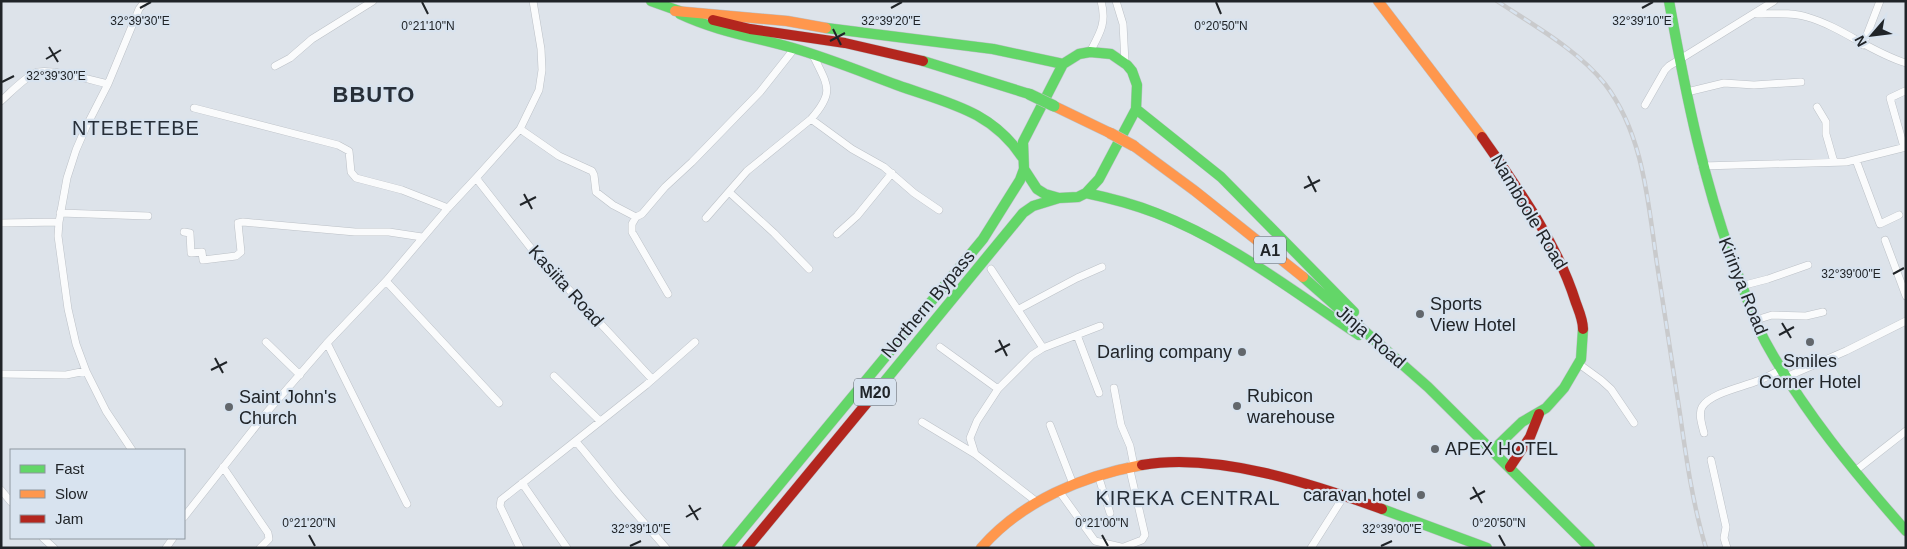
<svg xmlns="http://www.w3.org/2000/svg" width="1907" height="549" font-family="Helvetica,sans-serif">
<rect width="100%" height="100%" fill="#dde3ea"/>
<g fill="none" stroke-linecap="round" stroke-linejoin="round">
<defs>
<path id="street" d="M1116,1l7,23 2,38
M1757,14c16,0 35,-2 50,3 35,10 63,35 99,46
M1863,45l17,-44
M1090,52c10,-19 17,-29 11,-51
M813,55c14,30 23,36 -2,64l41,30 32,18 30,26 25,17
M275,66l15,-8 22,-19 61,-38
M1687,92l37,-9 30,2 47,-3
M1,101c10,-9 22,-22 34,-28 12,-6 59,8 73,11
M1645,105l20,-35 4,-4 105,-65
M1817,107l9,15v12l8,28
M194,108l144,37 11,6 2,21 5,6 46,12 46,18
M520,129l39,27 33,15 2,4 2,17 17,13 23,12 6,-3 23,-27 27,-25 68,-70 34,-43
M1904,147l-14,-49 15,-7
M1856,160l24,64 19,-9
M1702,166l144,-4 60,-15
M476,178l58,74 118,127
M729,192l45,41 35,36
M60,213l88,3
M636,217l-4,7v8l36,62
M706,218l41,-47 64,-52
M1,223l58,-1
M184,232l6,1 1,20 11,-1 1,8 33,-4 5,-4 -3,-29 5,-1 112,10h34l33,5
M837,234l20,-18 35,-43
M1885,240l21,56
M991,269l52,79
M386,281l113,122
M1741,286l27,-7 40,-14
M1019,309l58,-31 25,-11
M1756,320l16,-5 34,1 17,-4
M1077,335l22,58
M266,342l34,33
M327,343l80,161
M940,347l58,42
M1579,364l22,16 10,9 23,34
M86,371l20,40 26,39
M1,374l65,1 20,-4 -10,-27 -8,-35 -10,-73 1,-14 8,-44 9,-28 10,-23 22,-43 31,-75 6,-8
M554,376l46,45
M1786,377l60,-26 60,-30
M1114,388l7,37 9,21 4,20
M922,422l53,32
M1050,425l23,59
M1704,433c-2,-8 -6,-19 -2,-26 8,-14 41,-20 55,-26 9,-3 17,-8 25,-12
M573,443l73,-58 49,-43
M1711,460l15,67 -2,11 3,10
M223,467l45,66 1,6 -9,9
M1855,471l51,-40
M1098,475l12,38
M522,483l45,65
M1,490l10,12
M1059,491l36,50 30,7
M1037,502l-62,-48 -5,-16 7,-17 21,-32 34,-34 11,-7 57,-22
M184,517l83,-105 60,-69 59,-62 62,-73 28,-30 44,-49 19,-39 3,-20 -1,-21 -8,-48
M43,538l11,10
M1124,547l18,-7 3,-5 -16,-69
M166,548l7,-10
M520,548l-20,-42 1,-6 72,-57 5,1 6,7 34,42 48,55
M1311,548l33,-52"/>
<path id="fast" d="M651,1l31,11
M1669,1c17,95 36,189 71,279 8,21 15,43 26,63 38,69 88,129 140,188
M680,14c36,17 74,23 113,34 35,10 69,24 104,37 50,18 94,25 125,72
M826,28l167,21 70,15
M1090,52l21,2 16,11 5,6 5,14 -1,24 -37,70 -13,14 -8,4 -19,1 -14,-4 -8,-5 -13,-20 -1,-27 40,-78 16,-10z
M923,61l106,33
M1136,109l85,68 133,135
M1086,193c24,5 47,11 70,20 73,28 138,79 203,122
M1303,277l125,110 162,161
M871,398l152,-185 10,-7 26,-8
M1493,450l29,-28 24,-14 18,-20 17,-29 2,-30
M1382,509l105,39
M727,548l256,-309 37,-59 4,-11"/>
<path id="slow" d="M1378,1l104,136
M675,11l112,10 39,7
M1054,106l56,27
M1134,146l61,45 108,86
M981,548c41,-47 101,-72 161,-83"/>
<path id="jam" d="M713,20l37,9 95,14 78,18
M1482,137c36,52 75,105 94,166 3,8 7,17 7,26
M1142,465c75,-13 170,19 240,44
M1510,467l20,-30 9,-23
M747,548l124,-150"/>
</defs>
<use href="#street" stroke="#bcc1c7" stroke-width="8"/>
<use href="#fast" stroke="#bcc1c7" stroke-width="11"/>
<use href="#slow" stroke="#bcc1c7" stroke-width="11"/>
<use href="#jam" stroke="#bcc1c7" stroke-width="11"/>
<use href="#street" stroke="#fafbfc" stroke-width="7"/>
<use href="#fast" stroke="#63d668" stroke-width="10"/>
<use href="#slow" stroke="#ff974d" stroke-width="10"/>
<use href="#jam" stroke="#b3261e" stroke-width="10"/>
<defs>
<path id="rail" d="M1497,1c36,24 81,49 108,83 39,51 43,119 52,180 8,50 15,100 23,150 6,43 13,92 26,134"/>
</defs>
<use href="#rail" stroke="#c9cacc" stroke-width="4.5"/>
<use href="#rail" stroke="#d8e3ef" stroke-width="2.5" stroke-dasharray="8" stroke-linecap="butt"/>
<defs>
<path id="fast-bridge" d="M1029,94l25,12"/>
<path id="slow-bridge" d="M1110,133l24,13"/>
</defs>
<use href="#fast-bridge" stroke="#bec1c5" stroke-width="12" stroke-linecap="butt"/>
<use href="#slow-bridge" stroke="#bec1c5" stroke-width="12" stroke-linecap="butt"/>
<use href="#fast-bridge" stroke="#63d668" stroke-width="11"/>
<use href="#slow-bridge" stroke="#ff974d" stroke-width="11"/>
</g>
<path fill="none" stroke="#202428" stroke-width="2" d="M422,2l6,12M1216,2l5,12M140,8l11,-6M891,8l11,-6M1642,8l11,-6M833,29l8,16M830,41l15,-8M49,47l9,15M46,59l15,-9M2,82l12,-6M1308,176l8,16M1304,188l16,-8M524,194l8,15M520,205l16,-8M1893,274l11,-6M1782,323l9,15M1779,335l15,-8M999,340l8,16M995,352l15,-8M215,358l8,15M211,370l16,-8M1473,487l9,16M1470,499l15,-8M689,505l9,15M686,517l15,-9M309,535l6,11M1102,535l6,11M1499,535l6,11M630,546l11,-5M1381,546l11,-5"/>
<g fill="#62676c" stroke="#d8e3ef" stroke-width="2">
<circle cx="1420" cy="314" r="5"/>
<circle cx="1810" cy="342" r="5"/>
<circle cx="1242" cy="352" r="5"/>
<circle cx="1237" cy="406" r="5"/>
<circle cx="229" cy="407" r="5"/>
<circle cx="1435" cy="449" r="5"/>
<circle cx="1421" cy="495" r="5"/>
</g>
<g text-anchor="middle" stroke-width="4.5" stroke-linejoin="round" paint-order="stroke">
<g fill="#d8e3ef" stroke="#575d64" stroke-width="1">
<rect x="1254" y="236.5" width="32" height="27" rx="4"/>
<rect x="854" y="378.5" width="42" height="27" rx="4"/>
</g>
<g font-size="16" font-weight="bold" fill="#202428">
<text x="1270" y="256">A1</text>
<text x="875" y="398">M20</text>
</g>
<g font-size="18" fill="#202428" stroke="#d8e3ef">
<text transform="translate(1529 212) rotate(59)" y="6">Namboole Road</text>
<text transform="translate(566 286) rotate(48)" y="6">Kasiita Road</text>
<text transform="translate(1743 286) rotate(68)" y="6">Kirinya Road</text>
<text transform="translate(928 304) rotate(-50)" y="6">Northern Bypass</text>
<text transform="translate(1371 337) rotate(41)" y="6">Jinja Road</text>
</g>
<g font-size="18" fill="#202428" stroke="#d8e3ef" text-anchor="start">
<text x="1430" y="310">Sports<tspan x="1430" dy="21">View Hotel</tspan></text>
<text x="1232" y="358" text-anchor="end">Darling company</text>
<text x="1810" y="367" text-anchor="middle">Smiles<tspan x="1810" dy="21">Corner Hotel</tspan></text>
<text x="1247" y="402">Rubicon<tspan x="1247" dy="21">warehouse</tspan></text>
<text x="239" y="403">Saint John's<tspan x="239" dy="21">Church</tspan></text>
<text x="1445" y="455">APEX HOTEL</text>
<text x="1411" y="501" text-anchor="end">caravan hotel</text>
</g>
<g font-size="20" letter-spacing="1" fill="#272f39" stroke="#d8e3ef">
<text x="136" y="135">NTEBETEBE</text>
<text x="1188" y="505">KIREKA CENTRAL</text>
</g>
<g font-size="22" font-weight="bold" letter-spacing="1" fill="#272f39" stroke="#d8e3ef">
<text x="374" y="102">BBUTO</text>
</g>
</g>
<g font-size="12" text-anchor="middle" fill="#202428" stroke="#d8e3ef" stroke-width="4.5" stroke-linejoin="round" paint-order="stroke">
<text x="1642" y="25">32°39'10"E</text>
<text x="140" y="25">32°39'30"E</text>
<text x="891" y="25">32°39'20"E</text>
<text x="428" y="30">0°21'10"N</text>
<text x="1221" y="30">0°20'50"N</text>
<text x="56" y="80">32°39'30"E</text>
<text x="1851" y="278">32°39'00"E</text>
<text x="309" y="527">0°21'20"N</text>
<text x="1102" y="527">0°21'00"N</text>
<text x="1499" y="527">0°20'50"N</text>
<text x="641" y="533">32°39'10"E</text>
<text x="1392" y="533">32°39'00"E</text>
</g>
<rect width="1907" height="549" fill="none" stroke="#202428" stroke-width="5"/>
<rect x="10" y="449" width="175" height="90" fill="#d8e3ef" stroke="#8e979f"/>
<rect x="20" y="465" width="25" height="8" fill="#63d668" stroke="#8e979f"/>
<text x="55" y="474" font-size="15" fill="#202428">Fast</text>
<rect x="20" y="490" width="25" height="8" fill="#ff974d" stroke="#8e979f"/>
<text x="55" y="499" font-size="15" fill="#202428">Slow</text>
<rect x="20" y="515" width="25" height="8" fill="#b3261e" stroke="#8e979f"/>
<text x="55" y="524" font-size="15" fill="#202428">Jam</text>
<g transform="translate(1872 35) rotate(242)" stroke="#d8e3ef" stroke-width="4" paint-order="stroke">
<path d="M0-4L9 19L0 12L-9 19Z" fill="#202428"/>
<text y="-8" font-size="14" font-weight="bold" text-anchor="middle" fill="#202428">N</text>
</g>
</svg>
